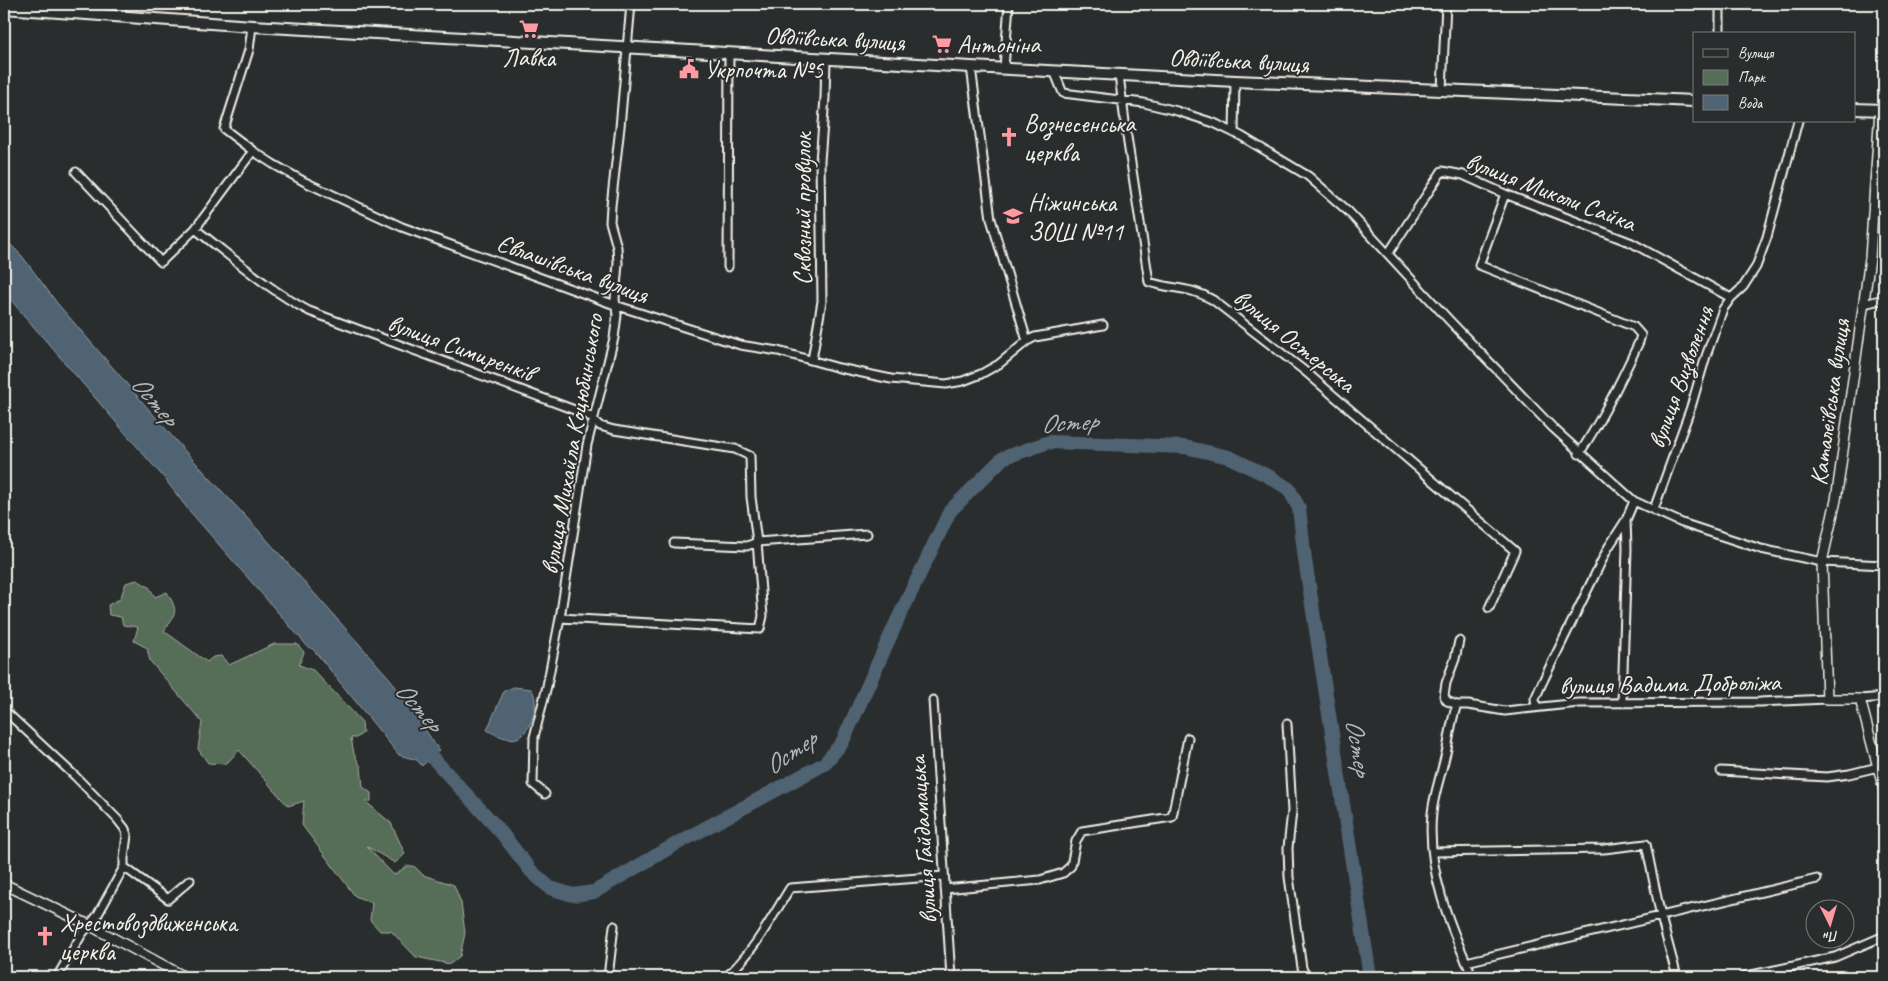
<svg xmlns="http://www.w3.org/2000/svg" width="1888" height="981" font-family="Caveat,sans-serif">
<rect width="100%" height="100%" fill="#2a2d2e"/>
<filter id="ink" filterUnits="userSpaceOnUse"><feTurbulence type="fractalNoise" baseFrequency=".02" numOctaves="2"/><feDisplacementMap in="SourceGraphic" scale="10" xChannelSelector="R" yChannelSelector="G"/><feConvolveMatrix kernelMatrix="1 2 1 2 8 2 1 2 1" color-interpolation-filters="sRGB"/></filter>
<g filter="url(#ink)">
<path fill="#566d59" stroke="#a5afa0" d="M137,580l12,7 6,10 12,-5c12,21 9,21 -3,39l43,31 6,-5 8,-1 8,9 45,-21h23l7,8 -5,13 14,5 49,52 1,11 -7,5h-5l3,16 7,13 2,20 8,6v8l-5,1 25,21 14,31 -10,9 -29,-17 28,29 13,-9h7l9,9 31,10 7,18 4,30 -5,23 -10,8 -34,-7 -25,-26h-11l-10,-11 2,-17 -17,-7 -53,-71 2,-24 -16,5 -49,-56 -13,14 -18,-1 -10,-14 4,-27 -52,-61 -3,-13 -13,-7 4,-14 -15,-2 -2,-8 -12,-2 -1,-10 12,-6 6,-16z"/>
<path fill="#506473" stroke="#929ca2" d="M4,238l18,18 35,47 126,146 77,83 131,148 48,70 -17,16 -5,-6 -18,-5 -86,-106 -5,-2 -121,-139 -22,-29 -150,-174 -11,-14z
M514,687l17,2c10,12 1,43 -14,49 -9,3 -23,-4 -30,-8l17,-39z"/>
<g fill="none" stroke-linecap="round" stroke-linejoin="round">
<path stroke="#506473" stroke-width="14" d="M420,744l80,87 31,40 19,17 23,7 21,-3 82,-48 148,-80 18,-21 56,-124 52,-108 53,-53 46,-16 136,5 44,10 41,20 19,12 10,19 6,52 65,417"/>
<defs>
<path id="minor" d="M121,17l1,-13
M252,26l-3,24 -25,79 29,22 20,13 32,18 97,45 213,78 125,40 38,6 61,17 52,11 55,5 17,-3 18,-7 18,-10 28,-23 8,-4 68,-12
M1720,34v-30
M971,67l20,152 36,122
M1004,68l5,-64
M1054,71l9,22 81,10 33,8 37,12 27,13 67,40 41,36 100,108 104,108 81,73 48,22 79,26 61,13 62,3
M1119,75l7,55 23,152c25,8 40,4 64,18l93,72 209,179 -26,57
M1442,89l4,-85
M1234,133l1,-52
M76,172l85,90 34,-33 58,-78
M1505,194l-26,71 155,62 7,8 -2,7c-18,39 -36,76 -60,112
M195,229c37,28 72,60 114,82l279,104 12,11 14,4 121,19 15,7 1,41 6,45 6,74 -3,13 -200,-11
M1388,254l54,-83 21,4 42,19 127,49 99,55
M728,267l1,-213
M1864,304l20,-5
M812,360l10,-59 -2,-140 5,-63 1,-39
M1654,509l37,-102 15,-51 17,-47 8,-11 12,-11 13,-20 11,-30 31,-116
M674,543l73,3 10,-4 110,-8
M1459,641l-4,18 -9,24 -2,13 3,5 10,4h11l37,6 74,-8 181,-1 67,-3
M1860,699l24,-2
M933,700l18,277
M1622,702l5,-154 -1,-28 8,-19
M1457,705c-7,17 -7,35 -12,52 -4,18 -11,37 -13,56 -6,56 18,114 41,164
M1536,707l-1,-8 7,-16 66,-135 18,-28
M4,710l71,66 43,44 7,9 2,6 -3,23v9l-27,49 -15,18 -25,43
M1287,724l5,87 -4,37 1,29 13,91 4,9
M1721,771l106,6 22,-3 29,-7
M545,794l-12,-10 1,-47 13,-51 13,-68 27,-173 27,-107 3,-23 -2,-16 3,-36 -1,-16 -7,-25 1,-16 9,-79 11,-123
M1433,852l171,-3 42,-5 15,73 16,60
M124,867l44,32 22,-19
M945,889l95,-9 23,-7 8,-7 5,-25 6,-10 90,-14 16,-79
M1466,962l351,-83
M608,977l6,-51
M726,977c27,-24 45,-58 64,-89l154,-12
M1742,977l93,-20 49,-21"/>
<path id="tertiary" d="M1880,110l-10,148 -34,242 -14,62 5,137h33l24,91
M4,884l85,41 96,52"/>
<path id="secondary" d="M4,8l248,18 719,41 264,14 459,20
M1854,109l30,1"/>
</defs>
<use href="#minor" stroke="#f4f1e8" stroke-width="11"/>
<use href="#tertiary" stroke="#f4f1e8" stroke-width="12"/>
<use href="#secondary" stroke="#f4f1e8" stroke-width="14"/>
<use href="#minor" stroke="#2a2d2e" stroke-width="7"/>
<use href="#tertiary" stroke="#2a2d2e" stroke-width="9"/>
<use href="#secondary" stroke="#2a2d2e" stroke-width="10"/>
</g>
</g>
<defs>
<symbol id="supermarket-bare" viewBox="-9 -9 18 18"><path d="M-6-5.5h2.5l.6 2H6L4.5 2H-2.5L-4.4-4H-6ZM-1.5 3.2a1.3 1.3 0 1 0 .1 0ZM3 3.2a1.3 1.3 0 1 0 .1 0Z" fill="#ff9aa2" stroke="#2a2d2e" stroke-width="2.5" paint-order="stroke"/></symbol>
<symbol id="civic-bare" viewBox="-9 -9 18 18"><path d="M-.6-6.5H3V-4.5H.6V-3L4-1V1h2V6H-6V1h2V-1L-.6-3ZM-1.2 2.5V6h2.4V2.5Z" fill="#ff9aa2" stroke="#2a2d2e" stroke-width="2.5" paint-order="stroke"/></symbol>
<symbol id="church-bare" viewBox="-9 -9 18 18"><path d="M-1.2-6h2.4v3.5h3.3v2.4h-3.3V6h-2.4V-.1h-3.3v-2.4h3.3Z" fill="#ff9aa2" stroke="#2a2d2e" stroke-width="2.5" paint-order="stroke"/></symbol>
<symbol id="school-bare" viewBox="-9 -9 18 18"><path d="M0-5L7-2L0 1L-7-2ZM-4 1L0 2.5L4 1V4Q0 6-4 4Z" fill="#ff9aa2" stroke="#2a2d2e" stroke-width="2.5" paint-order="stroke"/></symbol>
</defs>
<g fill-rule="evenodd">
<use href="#supermarket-bare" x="515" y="15" width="28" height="28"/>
<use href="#supermarket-bare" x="928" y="30" width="28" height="28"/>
<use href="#civic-bare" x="675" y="55" width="28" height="28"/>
<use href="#church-bare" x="995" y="123" width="28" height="28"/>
<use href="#school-bare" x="999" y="202" width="28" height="28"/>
<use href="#church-bare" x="31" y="922" width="28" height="28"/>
</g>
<g text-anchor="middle" stroke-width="4" stroke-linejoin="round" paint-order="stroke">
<g font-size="25" fill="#f4f1e8" stroke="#2a2d2e">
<text transform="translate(835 38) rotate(3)" y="9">Овдіївська вулиця</text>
<text transform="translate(1239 60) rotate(3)" y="9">Овдіївська вулиця</text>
<text transform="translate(1551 191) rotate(21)" y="9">вулиця Миколи Сайка</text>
<text transform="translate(802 209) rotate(-90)" y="9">Сквозний провулок</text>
<text transform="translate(573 268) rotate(20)" y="9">Євлашівська вулиця</text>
<text transform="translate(1295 340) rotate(39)" y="9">вулиця Остерська</text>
<text transform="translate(461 347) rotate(20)" y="9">вулиця Симиренків</text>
<text transform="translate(1680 377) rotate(-70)" y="9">вулиця Визволення</text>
<text transform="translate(1829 402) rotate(-82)" y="9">Каталеївська вулиця</text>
<text transform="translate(571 444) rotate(-80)" y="9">вулиця Михайла Коцюбинського</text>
<text transform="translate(1670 683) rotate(-1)" y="9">вулиця Вадима Доброліжа</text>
<text transform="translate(922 840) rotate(-94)" y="9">вулиця Гайдамацька</text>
</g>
<g font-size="25" fill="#f4f1e8" stroke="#2a2d2e" text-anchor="start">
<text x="957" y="53">Антоніна</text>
<text x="529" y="66" text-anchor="middle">Лавка</text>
<text x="704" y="78">Укрпочта №5</text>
<text x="1024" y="132">Вознесенська<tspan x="1024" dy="29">церква</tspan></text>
<text x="1028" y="211">Ніжинська<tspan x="1028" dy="29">ЗОШ №11</tspan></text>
<text x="60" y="931">Хрестовоздвиженська<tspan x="60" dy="29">церква</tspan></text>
</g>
<g font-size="26" font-style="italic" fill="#b2b9b9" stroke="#2a2d2e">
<text transform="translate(155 400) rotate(50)" y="9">Остер</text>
<text transform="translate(1069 422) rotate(-3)" y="9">Остер</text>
<text transform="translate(419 706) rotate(49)" y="9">Остер</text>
<text transform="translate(1359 747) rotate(81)" y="9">Остер</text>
<text transform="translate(790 752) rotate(-34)" y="9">Остер</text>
</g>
</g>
<rect width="1888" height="981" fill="none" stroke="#2a2d2e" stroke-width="20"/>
<rect x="10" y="10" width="1868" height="961" fill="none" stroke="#f4f1e8" stroke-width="2" filter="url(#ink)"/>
<rect x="1693" y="32" width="162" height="90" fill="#2a2d2e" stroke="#7b7b78"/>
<rect x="1703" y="49" width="25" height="8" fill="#2a2d2e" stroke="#7b7b78"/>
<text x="1738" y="58" font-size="15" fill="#f4f1e8">Вулиця</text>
<rect x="1703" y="70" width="25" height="15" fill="#566d59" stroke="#7b7b78"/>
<text x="1738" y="82" font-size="15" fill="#f4f1e8">Парк</text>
<rect x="1703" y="95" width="25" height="15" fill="#506473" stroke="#7b7b78"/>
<text x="1738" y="108" font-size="15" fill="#f4f1e8">Вода</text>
<g transform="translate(1830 924) rotate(175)"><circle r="24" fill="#2a2d2e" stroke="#7b7b78"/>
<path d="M0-4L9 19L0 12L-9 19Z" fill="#ff9aa2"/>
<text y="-8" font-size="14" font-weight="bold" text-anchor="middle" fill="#f4f1e8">Пн</text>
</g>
</svg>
